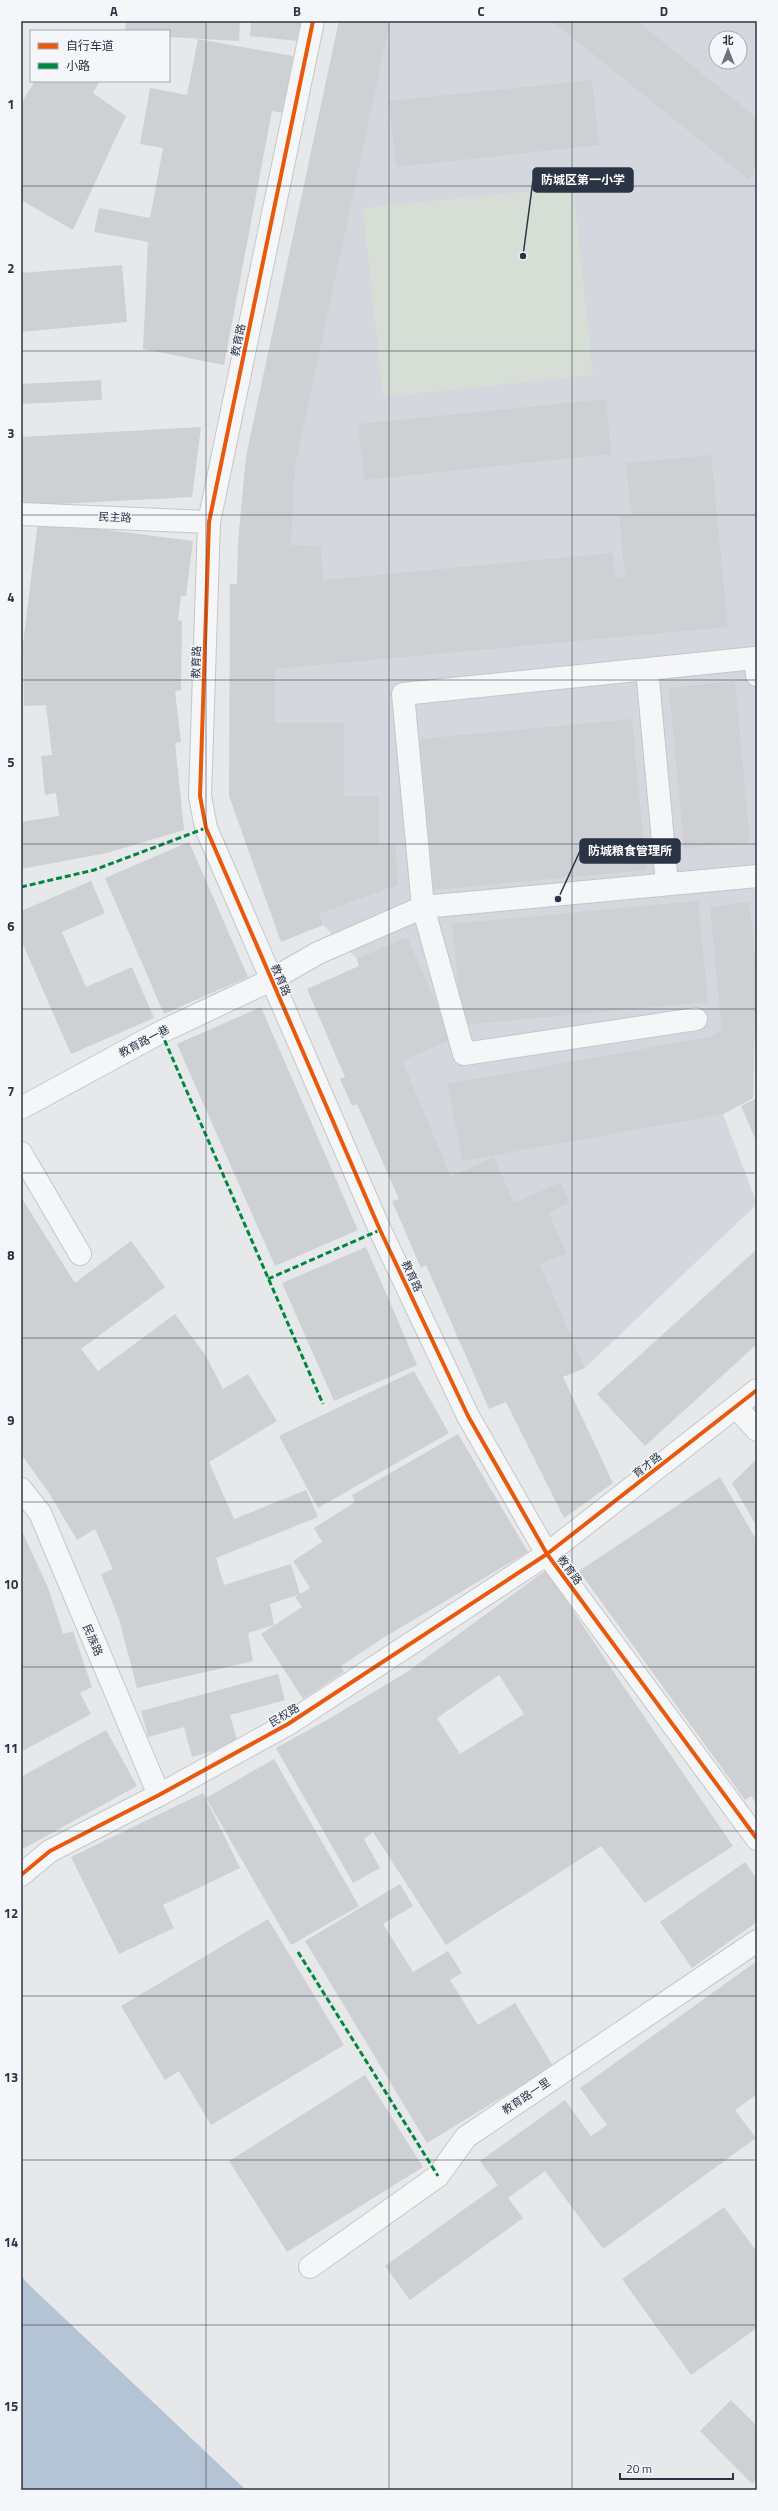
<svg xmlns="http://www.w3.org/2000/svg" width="778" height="2511" font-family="'Titillium Web','Noto Sans SC',sans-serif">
<rect width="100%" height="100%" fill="#e6e8ea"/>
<path fill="#d4d7dd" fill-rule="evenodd" d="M339,21h418v940l-4,137 -30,16 34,90 -172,164 -45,-104 27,-12 -18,-39 21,-10 -9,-21 -47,20 -20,-45 -43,19 -94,-217 -34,-34 -4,-11 79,-29 -2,-40h-18v-49h-34v-73h-70v-59l49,-84 -2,-34 -83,-2 8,-87zM716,38h24v24h-24z"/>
<path fill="#d6ded6" d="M573,187l20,188 -210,22 -20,-189z"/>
<path fill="#b4c4d5" d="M21,2275l5,7 220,208h-225z"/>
<path fill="#ced0d3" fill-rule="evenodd" d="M126,21h114l-1,20 -70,-4v-6h-44z
M251,21h50l-3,20 -48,-5z
M339,21h51l-95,446 -4,78 30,1 2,34 290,-27 2,25 10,-2 -6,-60 12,-2 -5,-51 85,-8 17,172 -454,42v54h70v73h34v49h18l2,40 -79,29 4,11 -42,17 -52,-146 1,-212h7l1,-40 8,-87z
M552,21h85l120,97v52l-8,10z
M198,39l95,17 -10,57 -11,-2 -48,254 -81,-16 5,-107 -54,-10 5,-24 51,10 13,-70 -23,-4 10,-56 37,7z
M592,80l7,65 -203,22 -7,-66z
M35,81h65l-7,12 33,23 -53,114 -52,-30v-97z
M122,265l5,57 -106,10v-59z
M101,380l1,20 -81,4v-20z
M606,399l5,55 -247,26 -6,-56z
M201,427l-9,70 -171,9v-69z
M38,521l155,20 -7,55h-5l-3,24 4,1 -1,69 -6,1 6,51 -6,1 9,87 -77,23 -86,16v-47l38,-6 -3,-23 -11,2 -4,-39 11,-1 -6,-50 -22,1 -1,-62z
M735,681l15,161 -66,6 -15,-160z
M632,719l14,151 -212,20 -14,-151z
M189,842l59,135 -84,37 -59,-136z
M91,881l14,32 -43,19 24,55 46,-20 22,51 -83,36 -50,-114v-29z
M698,901l10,101 -246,23 -10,-101z
M749,902l7,60 -3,136 -30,16 -261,47 -14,-77 261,-47 13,-6 -12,-124z
M407,937l45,102 -50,22 49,115 43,-19 20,45 47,-20 9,21 -21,10 18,40 -27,11 45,104 -22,9 50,106 -49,35 -58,-116 -17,7 -63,-144 -5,3 -29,-67 7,-2 -42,-95 -5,2 -12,-27 5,-2 -38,-88 52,-23 -2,-7z
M261,1007l97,223 -83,36 -98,-222z
M757,1098v45l-16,-37z
M21,1197l54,86 56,-42 34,46 -84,62 17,22 77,-57 31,42 17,33 25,-15 29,47 -68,41 25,57 72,-29 12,27 -102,41 8,27 67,-21 9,30 -30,10 4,21 -26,8 5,28 -116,27 -18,-69 -18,-45 12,-5 -18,-40 -18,11 -28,-47 -28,-39z
M366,1247l51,118 -83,36 -52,-118z
M757,1249v95l-112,102 -48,-52z
M414,1371l35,62 -131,75 -39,-72z
M458,1434l70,118 -145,86 -42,28 3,6 -41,27 -42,-65 41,-27 -7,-10 15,-9 -17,-27 29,-19 -8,-14 41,-26 -3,-7z
M757,1459v68l-25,-44z
M720,1477l37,64v264l-6,-9 -6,4 -166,-229z
M21,1529l28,61 14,44 10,-3 19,56 -12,6 11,21 -70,38z
M546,1570l71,107 116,169 -88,57 -44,-57 -155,99 -73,-113 -9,7 16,29 -27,15 -77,-135 51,-28 80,-48zM499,1675l25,39 -64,40 -23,-36z
M278,1674l7,26 -55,15 8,29 -46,13 -8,-30 -36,10 -7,-26z
M106,1730l31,56 -116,64v-73z
M274,1759l85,147 -68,39 -85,-147z
M203,1793l37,75 -77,37 11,23 -55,26 -48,-97z
M745,1862l12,17v43l-65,46 -32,-46z
M400,1884l13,22 -30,18 30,48 35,-21 14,22 -12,7 28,45 37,-22 38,63 -126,77 -122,-202z
M268,1919l76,126 -133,80 -32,-54 -14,9 -44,-74z
M757,1961v133l-22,16 21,28 -153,111 -58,-78 -37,27 15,20 -113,82 -25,-34 113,-81 -18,-24 85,-61 26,36 16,-11 -27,-37z
M365,2075l58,92 -136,85 -58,-91z
M724,2207l33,45v76l-66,47 -69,-96z
M731,2400l26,26v53l-5,5 -52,-53z"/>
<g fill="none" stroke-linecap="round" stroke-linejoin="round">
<defs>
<path id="lane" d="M647,669l20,215
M696,1019l-232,35 -41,-147 -20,-213 352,-36 2,17
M21,1108l140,-76 110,-52 47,-27 105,-46 334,-31
M21,1153l59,101
M736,1407l21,23
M310,2267l128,-91 28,-39 291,-196"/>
<path id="street" d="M313,21l-104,501 -9,274 6,32 174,402 88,186 79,138 210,285
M21,514l188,8
M21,1489l19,24 119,282
M21,1875l29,-24 109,-56 129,-71 259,-170 210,-164"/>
</defs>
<use href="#lane" stroke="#c4c6c8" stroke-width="24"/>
<use href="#street" stroke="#c4c6c8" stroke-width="24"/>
<use href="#lane" stroke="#f5f6f7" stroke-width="22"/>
<use href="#street" stroke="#f5f6f7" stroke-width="22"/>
<path stroke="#00873e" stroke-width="3" stroke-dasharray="6 3" stroke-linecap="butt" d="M21,887l73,-17 112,-42
M161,1032l162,372
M268,1279l112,-49
M298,1952l140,224"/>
<defs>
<path id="cycleway" d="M313,21l-104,501 -9,274 6,32 174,402 88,186 79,138 210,285
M21,1875l29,-24 109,-56 129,-71 259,-170 210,-164"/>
</defs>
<use href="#cycleway" stroke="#f4f6f9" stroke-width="6"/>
<use href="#cycleway" stroke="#e8590c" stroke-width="4"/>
</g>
<path fill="none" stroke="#2b3445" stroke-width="1" stroke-opacity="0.55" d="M206,21v2469M389,21v2469M572,21v2469M21,186h736M21,351h736M21,515h736M21,680h736M21,844h736M21,1009h736M21,1173h736M21,1338h736M21,1502h736M21,1667h736M21,1831h736M21,1996h736M21,2160h736M21,2325h736"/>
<g text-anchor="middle" stroke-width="3" stroke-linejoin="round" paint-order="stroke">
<g font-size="11" fill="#2b3445" stroke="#f4f6f9">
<text transform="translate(238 340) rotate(-78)" y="4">教育路</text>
<text transform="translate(115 517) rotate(3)" y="4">民主路</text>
<text transform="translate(196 662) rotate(-88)" y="4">教育路</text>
<text transform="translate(281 980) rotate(67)" y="4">教育路</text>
<text transform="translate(144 1041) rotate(-28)" y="4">教育路一巷</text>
<text transform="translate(412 1276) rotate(65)" y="4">教育路</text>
<text transform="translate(647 1465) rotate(-38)" y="4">育才路</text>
<text transform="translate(570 1570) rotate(54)" y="4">教育路</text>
<text transform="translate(93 1640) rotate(67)" y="4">民族路</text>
<text transform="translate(284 1715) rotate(-31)" y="4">民权路</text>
<text transform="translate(526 2096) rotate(-34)" y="4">教育路一里</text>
</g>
</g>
<path fill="none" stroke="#2b3445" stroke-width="1.5" d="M523 256L533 180M558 899L580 851"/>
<g fill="#2b3445" stroke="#f4f6f9" stroke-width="1.5">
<circle cx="523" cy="256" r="4"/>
<circle cx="558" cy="899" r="4"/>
</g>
<g fill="#2b3445" stroke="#2b3445" stroke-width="1.5">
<rect x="533" y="168" width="100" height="24" rx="4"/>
<rect x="580" y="839" width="100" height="24" rx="4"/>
</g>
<g font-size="12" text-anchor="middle" font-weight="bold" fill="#fff">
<text x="583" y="184">防城区第一小学</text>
<text x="630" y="855">防城粮食管理所</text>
</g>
<rect width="778" height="2511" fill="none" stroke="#f4f6f9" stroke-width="44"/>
<rect x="30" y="30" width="140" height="52" fill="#f4f6f9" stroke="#a4a8b1"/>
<rect x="38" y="43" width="20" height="6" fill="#e8590c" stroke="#a4a8b1"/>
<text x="66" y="50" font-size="12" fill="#2b3445">自行车道</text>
<rect x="38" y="63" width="20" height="6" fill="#00873e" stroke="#a4a8b1"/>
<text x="66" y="70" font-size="12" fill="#2b3445">小路</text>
<g transform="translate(728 50)"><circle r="19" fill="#f4f6f9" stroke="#a4a8b1"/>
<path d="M0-3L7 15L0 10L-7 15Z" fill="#6c737f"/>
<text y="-6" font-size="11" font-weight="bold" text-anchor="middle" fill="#2b3445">北</text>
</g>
<path d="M620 2473v6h113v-6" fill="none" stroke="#2b3445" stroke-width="2"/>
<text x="626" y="2473" font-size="12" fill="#2b3445" stroke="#f4f6f9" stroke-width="3" paint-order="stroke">20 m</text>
<rect x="22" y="22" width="734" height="2467" fill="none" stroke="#2b3445" stroke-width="1.5"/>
<g font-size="13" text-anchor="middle" font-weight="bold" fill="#2b3445">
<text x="114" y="16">A</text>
<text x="297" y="16">B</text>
<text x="481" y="16">C</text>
<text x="664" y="16">D</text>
<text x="11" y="109">1</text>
<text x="11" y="273">2</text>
<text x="11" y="438">3</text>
<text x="11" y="602">4</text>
<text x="11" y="767">5</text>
<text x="11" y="931">6</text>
<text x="11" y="1096">7</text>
<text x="11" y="1260">8</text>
<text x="11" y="1425">9</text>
<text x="11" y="1589">10</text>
<text x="11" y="1753">11</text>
<text x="11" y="1918">12</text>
<text x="11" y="2082">13</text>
<text x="11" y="2247">14</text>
<text x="11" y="2411">15</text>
</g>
</svg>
